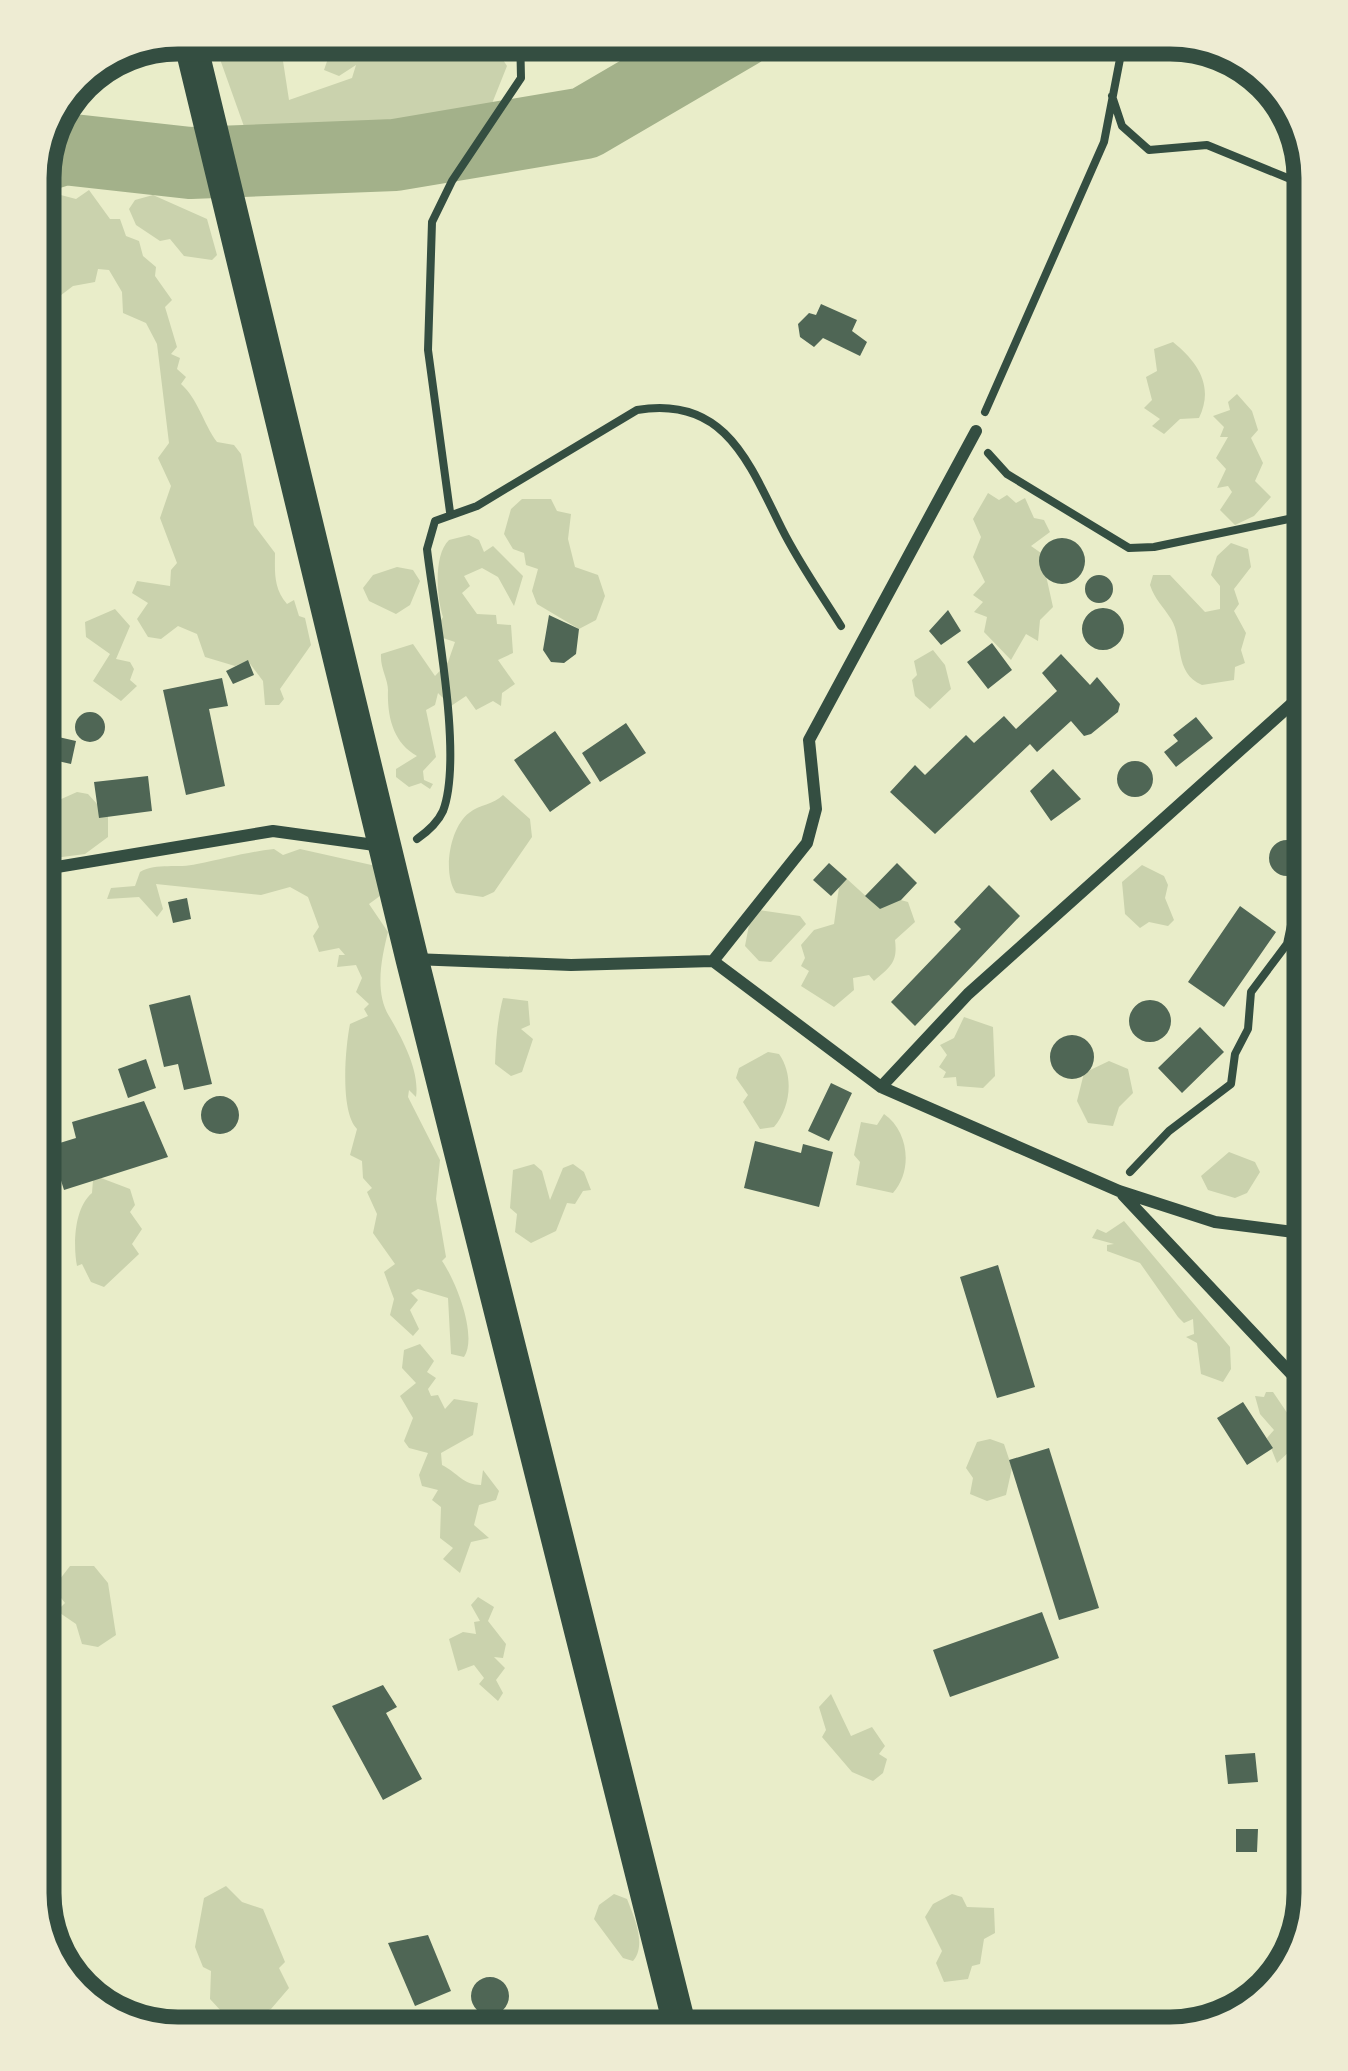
<svg xmlns="http://www.w3.org/2000/svg" width="1348" height="2071" font-family="Helvetica,sans-serif">
<rect width="100%" height="100%" fill="#e9edc9"/>
<path fill="#cad2ad" d="M223,33h49l9,15 8,52 63,-22 4,-13 -17,11 -15,-6 8,-23 16,-14h55l10,18 13,4 2,-5 -14,-17h90l-8,16 11,17 -22,55 -10,3 -19,-9 -17,7 -7,-5 -54,21 -12,-5 -45,13 -51,-8 -20,11 -5,-3 1,-14 -30,-84z
M89,190l21,29h10l6,17 13,5 4,15 13,11 -1,9 17,24 -7,7 12,40 -6,7 9,4 -3,11 9,8 -5,7c17,15 22,39 36,58l17,3 7,9 13,71 21,28c0,18 -2,35 12,51l7,-4 5,16 6,2 6,27 -31,44 4,10 -5,6h-14l-2,-24 -15,-20 -13,5 -30,-9 -8,-23 -19,-8 -17,13 -13,-2 -11,-18 11,-16 -16,-10 5,-12 33,5 1,-16 6,-7 -17,-45 11,-32 -13,-28 11,-15 -12,-99 -11,-21 -23,-10 -1,-21 -13,-22 -11,-1 -3,13 -22,4 -21,16 -18,-5v-102l5,-3 5,8 13,-6 19,5z
M153,195l54,24 10,36 -5,5 -28,-4 -14,-17 -10,2 -24,-16 -7,-16 6,-9z
M1173,342c26,21 41,45 26,76l-19,1 -16,15 -12,-8 8,-7 -16,-11 8,-8 -6,-23 11,-6 -3,-22z
M1237,394l15,17 6,19 -7,8 12,25 -8,18 16,16 -17,19 -19,9 -15,-15 12,-18 -4,-6 -11,2 9,-19 -10,-11 12,-21h-8l4,-10 -11,-11 17,-6 -2,-8z
M988,493l11,7 8,-5 9,8 9,-5 9,20 10,2 6,12 -19,14 10,7 12,54 -13,13 -2,21 -12,-7 -15,26 -27,-28 3,-15 -13,-5 9,-10 -10,-7 12,-13 -12,-25 8,-20 -8,-18z
M522,499h29l6,12 14,3 -3,25 7,28 23,8 7,21 -9,24 -17,9 -42,-25 -5,-13 6,-22 -12,-4 -2,-12 -11,-4 -9,-15 7,-25z
M469,535l10,5 5,12 9,-6 30,30 -9,30 -16,-29 -16,-9 -18,8 6,10 -8,7 15,21 19,1 1,9 14,1 2,28 -15,7 17,24 -13,9 -1,13 -8,-5 -17,9 -10,-14 -15,10 -13,-13 -3,12 -9,5 10,47 -13,14 1,9 9,4 -3,5 -9,-6 -12,4 -13,-10v-8l21,-13c-24,-13 -30,-40 -29,-66 0,-11 -8,-22 -7,-36l32,-10 22,32 13,-14 7,-20 -18,-6 -1,-8 7,-11c-7,-22 -9,-63 6,-77z
M1231,543l17,6 3,18 -17,22 5,15 -5,7 12,22 -5,17 4,13 -10,4 -1,13 -32,5c-29,-12 -18,-45 -31,-66 -8,-13 -16,-19 -21,-34l3,-10h17l35,37 15,-3v-23l-9,-11 6,-19z
M397,567l16,3 7,11 -10,24 -14,9 -27,-13 -6,-13 10,-13z
M115,609l15,17 -14,33 14,3 4,7 -4,11 7,6 -16,15 -28,-20 17,-27 -24,-17 -1,-15z
M933,650l12,15 6,24 -21,20 -15,-13 -3,-16 5,-5 -3,-14z
M77,792l11,2 20,22v21l-23,17 -46,6v-51z
M503,795l27,24 2,18 -38,55 -11,5 -27,-4c-14,-20 -6,-66 13,-80 11,-9 24,-8 34,-18z
M274,849l9,6 17,-6 76,17 8,27 -15,11 19,28c-6,24 -14,59 1,84 13,22 31,55 27,81l-7,-7 -1,7 32,63 -4,39 10,58 -4,4c14,20 36,75 22,96l-13,-3 -3,-56 -30,-9 -7,4 7,7 -8,10 9,19 -6,7 -23,-21 4,-16 -10,-27 11,-8 -22,-31 4,-19 -10,-22 5,-4 -9,-10 -1,-17 -12,-6 7,-26c-17,-17 -12,-80 -7,-105l18,-8 -4,-7 5,-5 -13,-12 6,-14 -6,-13 -19,2 2,-12h6l-6,-7 -20,4 -6,-16 6,-9 -11,-30 -18,-10 -29,8 -105,-11 7,25 -6,8 -18,-20 -32,2 4,-11 24,-2 5,-14c17,-10 38,-3 57,-8 27,-5 49,-12 77,-15z
M1142,865l22,11 4,9 -3,13 9,22 -6,6 -19,-4 -9,6 -15,-14 -3,-32z
M847,879l33,30 17,-10 11,3 7,20 -20,18c3,23 -5,27 -21,41l-5,-6 -16,3 1,12 -20,17 -33,-21 8,-15 -8,-5 4,-8 -4,-13 13,-15 20,-6 5,-37z
M752,909l48,7 6,8 -35,38 -12,-1 -14,-15z
M503,998l25,3 2,24 -9,4 12,10 -11,33 -11,4 -16,-12c1,-23 2,-43 8,-66z
M964,1017l29,10 2,49 -12,12 -26,-2 -1,-9 -13,1 3,-6 -7,-5 8,-12 -7,-10 14,-7z
M768,1052l11,2c15,21 12,53 -5,73l-14,2 -17,-27 5,-7 -12,-17 3,-10z
M1109,1061l19,8 5,24 -14,14 -6,19 -25,-3 -11,-22 7,-28z
M884,1114c25,17 29,57 9,79l-37,-8 4,-23 -6,-7 7,-33 16,3z
M1229,1152l26,10 5,10 -13,21 -12,5 -27,-8 -7,-14z
M534,1164l8,7 8,29 13,-32 10,-4 11,8 7,18 -8,1 -8,13 -8,-1 -11,28 -25,12 -16,-11 2,-18 -7,-6 3,-38z
M101,1178l29,11 5,16 -5,7 12,17 -10,15 7,10 -35,33 -13,-5 -9,-18 -5,2c-4,-21 -3,-58 15,-73l1,-13z
M1124,1221l106,126 1,22 -8,13 -22,-8 -4,-31 -11,-6 8,-3 -1,-15 -9,4 -6,-6 -38,-54 -33,-12v-6l7,-1 -22,-6 5,-9 9,4z
M420,1344l14,17 -7,11 9,6 -8,11 3,7 7,-1 7,14 9,-10 24,4 -5,32 -32,18 1,12c16,8 21,20 39,20l2,-15 16,21 -3,9 -17,5 -5,20 15,13 -18,4 -11,31 -17,-14 10,-11 -13,-10 1,-31 -9,-7 6,-10 -16,-4 -3,-11 9,-22 -19,-5 -5,-7 9,-23 -13,-22 16,-13 -14,-15 2,-18z
M1266,1392h7l38,56v43l-9,-32 -11,-9 -14,13 -10,-25 7,-8 -14,-16 -5,-18 9,1z
M990,1439l14,5 8,24 -6,27 -19,6 -17,-7 3,-16 -7,-10 11,-26z
M70,1566h24l14,17 8,52 -18,12 -16,-3 -6,-20 -19,-13 8,-8 -7,-9 2,-15z
M478,1597l16,10 -6,14 18,23 -3,14 -9,-1 11,11 -9,12 7,13 -5,8 -19,-17 5,-6 -10,-13 -16,6 -9,-32 14,-7 13,2 -2,-12 6,-1 -9,-16z
M831,1694l20,42 21,-9 13,19 -6,8 8,5 -4,14 -10,8 -21,-9 -30,-35 4,-7 -7,-23z
M226,1886l16,16 21,7 22,53 -6,6 10,20 -18,21 -38,15 -23,-25 1,-28 -8,-4 -8,-20 9,-49z
M614,1894l13,5c7,18 20,46 6,62l-10,-3 -29,-39 5,-14z
M952,1894l10,3 5,10 27,1 1,25 -11,6 -4,25 -8,2 -4,13 -24,3 -8,-19 6,-12 -17,-34 8,-13z"/>
<g fill="none" stroke-linecap="round" stroke-linejoin="round">
<path stroke="#a3b18a" stroke-width="72" d="M39,157l25,-8 126,14 205,-8 190,-32 154,-90"/>
</g>
<path fill="#4f6655" d="M821,304l36,16 -5,11 15,11 -7,14 -37,-18 -9,9 -14,-10 -2,-13 11,-11 7,2z
M1039 561a23 23 0 1 1 46 0a23 23 0 1 1-46 0Z
M1085 589a14 14 0 1 1 28 0a14 14 0 1 1-28 0Z
M1082 629a21 21 0 1 1 42 0a21 21 0 1 1-42 0Z
M948,610l13,21 -20,14 -12,-14z
M549,615l30,14 -3,25 -12,9 -13,-1 -8,-12z
M992,643l20,27 -24,19 -21,-27z
M1061,654l29,31 7,-8 23,27 -2,8 -27,22 -7,2 -13,-15 -34,31 -7,-8 -95,90 -45,-42 25,-27 10,10 41,-40 8,8 30,-27 12,13 41,-38 -15,-18z
M248,660l6,15 -21,9 -7,-13z
M222,678l6,28 -19,3 16,77 -39,9 -23,-105z
M75 727a15 15 0 1 1 30 0a15 15 0 1 1-30 0Z
M1196,717l17,21 -37,29 -12,-15 14,-11 -5,-6z
M626,723l20,30 -46,29 -18,-29z
M555,731l36,52 -41,29 -36,-52z
M54,736l22,5 -5,23 -22,-5z
M1117 779a18 18 0 1 1 36 0a18 18 0 1 1-36 0Z
M1053,769l28,30 -30,22 -21,-30z
M148,776l4,35 -53,7 -5,-36z
M1269 858a18 18 0 1 1 36 0a18 18 0 1 1-36 0Z
M829,863l18,16 -16,17 -18,-16z
M897,863l20,20 -16,17 -21,9 -15,-13z
M989,885l31,31 -105,110 -24,-24 70,-73 -7,-7z
M187,898l4,21 -18,4 -5,-21z
M1240,906l36,26 -52,75 -36,-25z
M190,995l22,89 -28,6 -6,-26 -14,3 -15,-62z
M1129 1021a21 21 0 1 1 42 0a21 21 0 1 1-42 0Z
M1200,1027l24,25 -42,41 -24,-25z
M1050 1057a22 22 0 1 1 44 0a22 22 0 1 1-44 0Z
M146,1059l10,29 -28,10 -10,-29z
M831,1083l21,10 -23,48 -21,-10z
M201 1115a19 19 0 1 1 38 0a19 19 0 1 1-38 0Z
M144,1101l24,56 -104,33 -14,-44 26,-8 -4,-16z
M755,1141l46,12 2,-9 30,8 -14,55 -75,-19z
M998,1265l37,122 -38,11 -37,-121z
M1243,1402l30,46 -26,17 -30,-47z
M1049,1448l50,160 -40,12 -50,-160z
M1042,1612l17,46 -109,39 -17,-47z
M383,1685l14,22 -11,6 36,66 -39,21 -51,-94z
M1255,1753l3,29 -30,2 -3,-29z
M1236,1829h22l-1,23h-21z
M428,1935l23,56 -36,15 -27,-63z
M471 1996a19 19 0 1 1 38 0a19 19 0 1 1-38 0Z
M446,2010l10,4v20h-31l-5,-6 2,6h-20l-3,-14z"/>
<g fill="none" stroke-linecap="round" stroke-linejoin="round">
<path stroke="#344e41" stroke-width="8" d="M1112,96l10,30 27,24 58,-5 93,38
M985,412l119,-270 21,-109
M988,453l19,21 122,74 25,-1 149,-31
M450,512l-22,-162 4,-128 20,-41 69,-103 -1,-45
M417,839c10,-7 21,-17 26,-28 21,-55 -9,-200 -16,-262l8,-28 42,-15 160,-96c88,-15 112,53 145,119 17,34 39,65 59,97
M1130,1172l39,-41 62,-47 4,-30 13,-25 3,-37 36,-48 4,-19"/>
<path stroke="#344e41" stroke-width="12" d="M39,870l234,-39 109,15
M413,959l158,6 142,-4 168,126 238,104 96,31 94,12
M713,961l94,-118 9,-34 -7,-69 167,-309
M881,1087l87,-93 337,-302
M1123,1195l176,187"/>
<path stroke="#344e41" stroke-width="33" d="M188,33l224,926 269,1072"/>
</g>
<path d="M0 0H1348V2071H0ZM178 54H1170A124 124 0 0 1 1294 178V1893A124 124 0 0 1 1170 2017H178A124 124 0 0 1 54 1893V178A124 124 0 0 1 178 54Z" fill="#eeecd3" fill-rule="evenodd"/>
<path fill="none" stroke="#344e41" stroke-width="15" d="M178 54H1170A124 124 0 0 1 1294 178V1893A124 124 0 0 1 1170 2017H178A124 124 0 0 1 54 1893V178A124 124 0 0 1 178 54Z"/>
</svg>
